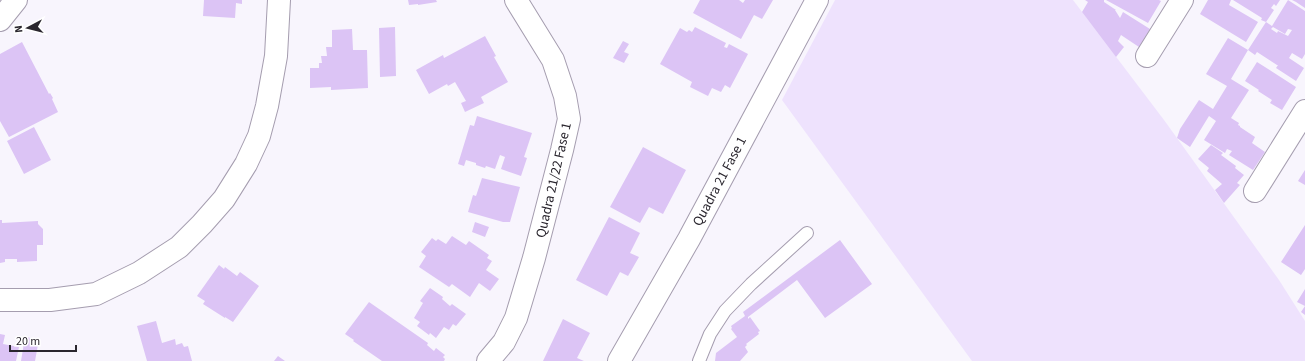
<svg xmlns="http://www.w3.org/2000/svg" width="1305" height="361" font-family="'Source Sans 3',sans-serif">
<rect width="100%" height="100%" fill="#f8f5fd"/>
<path fill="#eee2fd" d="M835,0h238l91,120 115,160 26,41v40h-333l-190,-261z"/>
<path fill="#dcc4f5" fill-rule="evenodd" d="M204,0h38v4l-6,-1 -1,15 -32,-2z
M408,0h28l1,2 -19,3v-1l-9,1z
M700,0h39l4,3 2,-3h28l-11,19 -8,-4 -13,24 -48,-26z
M1085,0h19v2l12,8h-1l5,8 3,-6 27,17 -11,18 -18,-12 -3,6 6,6 -8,10 -34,-45 6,-10z
M1106,0h53l2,1 -13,22z
M1208,0h23l-2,5 29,17 -12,20 -46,-28z
M1233,0h47l-4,6 -2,-2 -3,4 3,2 -8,12 -5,-2 1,-2z
M1288,0l17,11v43l-3,5 -10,-6 -3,5 15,10 -8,13 -20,-13 2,-3h-1l-20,-13 -2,3 -7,-5 -17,29 18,11 -18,28 8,5 -1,2 2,1v1l15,10 -3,6 13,9 -12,18 -24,-15 3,-4 -5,-2 -2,4 -21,-13 12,-19 -7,-5 -19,31 -13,-9 3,-9 19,-29 14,9 14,-23 -21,-12 22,-36 20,12 18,-28 6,4zM1273,27l12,7 3,-5 4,1 -4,6 -10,-5 -1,2 -6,-4z
M1292,0h13v8l-9,-6z
M395,27l1,49 -16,1 -1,-49z
M695,27l31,16 -2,4 3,1 2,-4 19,10 -18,34 -5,-3 -4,7 -9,-4 -4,8 -18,-9 2,-5 -32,-18 20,-36 7,4 2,-2 3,2z
M352,29l1,21h14l1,38 -37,2v-3l-21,1v-20h9v-5h3l-1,-7h6l-1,-9h6v-17z
M485,36l11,20 -2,1 14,25 -27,15 3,6 -19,9 -4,-9 5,-2 -11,-19 -7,4 -1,-2 -18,10 -13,-24 27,-15 1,3z
M623,41l6,3 -5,8 5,2 -5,9 -11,-5z
M22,42l27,52 1,-1 3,5 -1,1 6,13 -49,25 -9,-16v-67z
M1257,62l39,25 -14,23 -12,-7 2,-3 -14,-9 1,-1 -14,-9z
M477,116l55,17 -8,24 3,1 -6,18 -20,-7 4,-12 -5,-2 -5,14 -9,-3 -1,2 -9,-3v-2l-10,-3 -2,6 -6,-2 12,-39 4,1z
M34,127l17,33 -27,14 -17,-33z
M1211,145l12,8 -2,2 15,11 -1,2 9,7 -7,8 3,2 -16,18 -9,-13 7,-6 -15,-13 2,-3 -11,-9z
M643,147l43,23 -23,44 -14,-7 -9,16 -30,-16z
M1305,170v15l-7,-4z
M482,178l38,9 -10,35h-7l-35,-10 5,-17 3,1z
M609,217l31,16 -10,20 9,4 -11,19 -8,-4 -13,24 -31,-16z
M0,220h2v3l36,-2v3l5,5v16h-6v16l-20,1v-3h-12v3l-5,1z
M475,222l14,5 -4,10 -13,-5z
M1305,225v44l-4,6 -20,-13z
M452,236l14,9 3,-4 20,14 -2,3 5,3 -6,9 13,9 -9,12 -11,-8 -9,14 -18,-13 -3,3 -30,-20 7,-11 -5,-4 11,-14 4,3 2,-2 8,5z
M840,240l32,44 -47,34 -28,-38 -49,37v2l2,-2 10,14 -2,1 1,2 -13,10 1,1 -2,2 3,5 -8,9h-25l1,-8 21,-16 -6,-8 1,-1 -1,-2 14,-10 -2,-4z
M219,265l5,4 1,-2 12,9 3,-4 19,14 -26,36 -8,-5v1l-22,-14 2,-3 -8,-5z
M430,288l13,9 -1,2 8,7 2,-2 14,10 -10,12 -3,-2 -4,6 -5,-3 -8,11 -6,-5 -1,2 -12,-9 3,-4 -6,-4 9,-15 -3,-2z
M1305,289v26l-4,-3 4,-6 -8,-4z
M369,302l59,41 -1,2 7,6 2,-3 9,7 -2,2 2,2 -1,2h-62l-29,-20 1,-1 -9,-6z
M563,319l27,14 -13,25 7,3h-41z
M156,321l6,22 13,-4 1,6 6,-2 2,4 4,-1 4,15h-45l-10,-35z
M0,334l5,1 -2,9 16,3 -3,14h-16z
M25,337l14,2 -4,22h-14z
M278,356l7,5h-11z"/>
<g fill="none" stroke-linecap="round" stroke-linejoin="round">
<defs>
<path id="service" d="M699,361l11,-27 15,-23 26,-27 56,-51"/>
<path id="minor" d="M0,20l16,-20
M1147,56l35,-56
M1255,191l50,-80
M0,300h50l46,-6 43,-21 40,-26 23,-23 22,-25 22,-35 13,-28 8,-30 9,-50 3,-56
M488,361l16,-19 12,-24 18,-60 28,-108 7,-31 -4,-23 -12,-36 -37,-60
M619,361l70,-122 128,-239"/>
</defs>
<use href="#service" stroke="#a59daf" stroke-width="14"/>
<use href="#minor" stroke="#a59daf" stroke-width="24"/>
<use href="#service" stroke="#fff" stroke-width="12"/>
<use href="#minor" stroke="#fff" stroke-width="22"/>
</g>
<g text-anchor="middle" stroke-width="3.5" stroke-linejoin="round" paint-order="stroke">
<g font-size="14" fill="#2a262e" stroke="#fff">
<text transform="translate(553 180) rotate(-77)" y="5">Quadra 21/22 Fase 1</text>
<text transform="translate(719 181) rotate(-62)" y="5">Quadra 21 Fase 1</text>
</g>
</g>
<g transform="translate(28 28) rotate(263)" stroke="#ffffff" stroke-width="3" paint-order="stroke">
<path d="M0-3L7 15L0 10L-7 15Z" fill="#2a262e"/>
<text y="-6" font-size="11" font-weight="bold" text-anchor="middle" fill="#2a262e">N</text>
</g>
<path d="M10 345v6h66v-6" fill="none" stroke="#2a262e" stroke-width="2"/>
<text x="16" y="345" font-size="12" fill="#2a262e" stroke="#ffffff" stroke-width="3" paint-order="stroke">20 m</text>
</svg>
